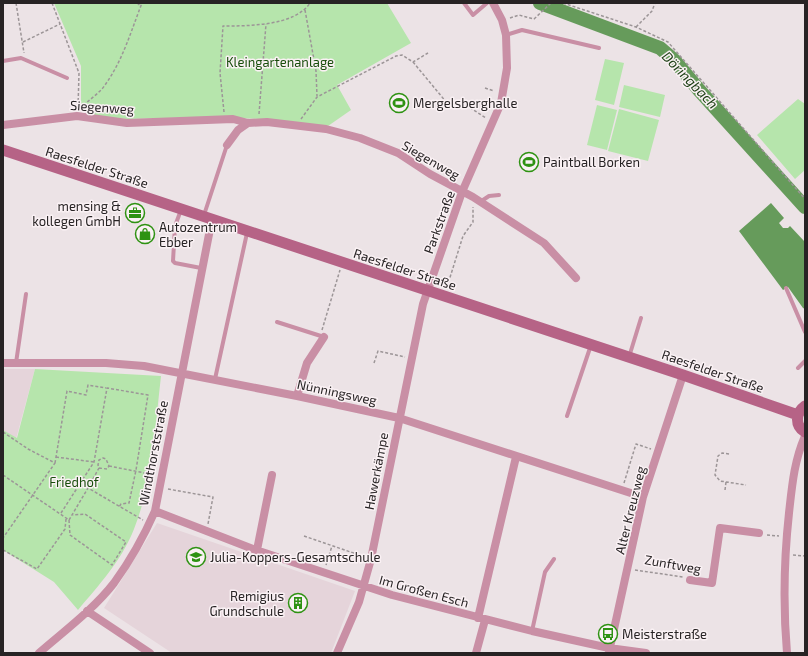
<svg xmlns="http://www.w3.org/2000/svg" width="808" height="656" font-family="'Exo 2',sans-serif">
<rect width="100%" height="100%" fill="#ece3e6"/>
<path fill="#e5d4da" d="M3,369h32l-19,70 -13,-9z
M157,523l198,68 -24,62h-159l-68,-45z"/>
<path fill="#b6e5ac" d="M54,3h333l24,40 -74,42 14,25 -23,16 -68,-7 -49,-2 -85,2 -38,-3v-6l-7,-4v-40z
M605,59l19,4 -10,42 -19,-5z
M624,85l41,10 -5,22 -41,-10z
M798,99l7,5v66l-10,9 -38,-44z
M597,105l20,5 -10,40 -20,-5z
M619,109l40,11 -11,41 -40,-10z
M35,369l126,7c-6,51 -8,105 -27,153 -12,31 -35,56 -56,81l-24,-28 -51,-32v-120l14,8z"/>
<path fill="#669b5b" d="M771,203l13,15 -5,5 4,5h5l2,-2 15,16v67l-2,-1 -15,-21 -5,3 -44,-59z"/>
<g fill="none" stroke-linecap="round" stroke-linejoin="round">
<path stroke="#669b5b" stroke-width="14" d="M540,3l120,45 14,12 25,30 106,117"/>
<path stroke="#9c9597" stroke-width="1.5" stroke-dasharray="3 2" stroke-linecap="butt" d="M16,3l8,50
M52,3l27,70 -1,35
M137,3l4,3
M563,3l73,24 32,15 137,157
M305,10l11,61 1,25
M510,18l9,-3 15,4 17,-16
M636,27l16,-16 3,-8
M23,42l37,-18
M413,62l34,41 14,-1
M485,88l9,3
M463,98l-2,4 25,16
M80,109c8,-9 19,-15 25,-24 18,-25 26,-54 37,-82
M224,112l-4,-39 3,-47c25,0 72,0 87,-23
M259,114l7,-90
M301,119l16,-22 79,-41 6,-1 11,7 15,-9
M447,287l16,-51 10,-14v-15
M322,330l18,-60
M374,363l4,-12 27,6
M3,432l25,17 27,14 -52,75
M729,454l-7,-1 -4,3 -3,19 5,6 26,4
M56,457l38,5
M55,463l12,-72 19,4 2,-10 18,3
M109,466l41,8
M3,475l66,45 19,-32 55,32
M624,483l12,-39 15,5
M88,488l11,-20 -1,-3 1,-5 4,-2 3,1 3,7 -2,3 -8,-1
M168,489l45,8 -5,27
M725,490l1,-8
M61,513l33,-51 13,-74 41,7 -12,75 -7,33 -8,1 -2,3
M69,520l1,15 42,30 14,-23 -41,-28 -12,1
M767,535l12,1
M304,536l61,21
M3,550l34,19 28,-40 1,-10
M793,555l12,1
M326,565l6,-19
M635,570l48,7"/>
<path stroke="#c98fa5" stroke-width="4" d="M464,3l9,12 14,-12
M506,35l16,-5 77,18
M3,61l18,-3 46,20
M480,202l9,-6 10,-1
M181,210l-6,16 -2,35 2,2 26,5
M204,215l23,-70
M786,288l19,44
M277,322l47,15
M629,357l12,-39
M16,363l10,-69
M798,368l7,-7
M215,379l32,-146
M567,416l24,-71
M532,631l13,-59 9,-13"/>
<path stroke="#c98fa5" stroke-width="8" d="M3,125l74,-9 50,7 106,-4 15,4 19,-1 59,7 34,9 38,15 32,21 43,23 71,46 32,35
M227,145l11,-15 10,-7
M3,363h103l38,3 153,30 102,22 244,79
M297,396l10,-33 17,-26
M155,511l98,38 139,46 140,36 77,17 37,5
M257,550l15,-75
M690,580l22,3 8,-55 39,5
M87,611l63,42
M478,618l38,-161
M609,652l34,-155 40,-122
M39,653c24,-21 55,-44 75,-70 16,-22 30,-47 41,-72l57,-292
M337,653l22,-51 12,-43 52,-255 39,-112 39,-89 6,-35 -1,-33 -4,-15 -9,-17
M476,653l9,-33
M787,653c-4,-47 -3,-94 2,-140 3,-27 5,-52 16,-77"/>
<path stroke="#b66386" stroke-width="11" d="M3,150l680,225 115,40
M805,406c-10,7 -10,20 0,26"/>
</g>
<defs>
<symbol id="stadium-ring" viewBox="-11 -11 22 22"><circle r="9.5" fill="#faf1f4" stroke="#2e9212" stroke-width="1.5"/><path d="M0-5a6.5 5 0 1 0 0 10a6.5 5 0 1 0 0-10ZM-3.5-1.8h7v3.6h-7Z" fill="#2e9212"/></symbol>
<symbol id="office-ring" viewBox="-11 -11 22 22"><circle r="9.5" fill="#faf1f4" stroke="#2e9212" stroke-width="1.5"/><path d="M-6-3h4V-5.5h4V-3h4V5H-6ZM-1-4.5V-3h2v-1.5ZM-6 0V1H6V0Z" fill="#2e9212"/></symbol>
<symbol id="shop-ring" viewBox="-11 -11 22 22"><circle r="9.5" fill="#faf1f4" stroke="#2e9212" stroke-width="1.5"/><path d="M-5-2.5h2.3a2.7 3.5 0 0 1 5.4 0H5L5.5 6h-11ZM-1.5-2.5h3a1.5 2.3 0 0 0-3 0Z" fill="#2e9212"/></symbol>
<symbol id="school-ring" viewBox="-11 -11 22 22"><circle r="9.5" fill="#faf1f4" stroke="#2e9212" stroke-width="1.5"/><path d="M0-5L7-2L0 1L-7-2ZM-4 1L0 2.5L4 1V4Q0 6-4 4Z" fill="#2e9212"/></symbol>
<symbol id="building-ring" viewBox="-11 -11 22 22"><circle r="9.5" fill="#faf1f4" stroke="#2e9212" stroke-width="1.5"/><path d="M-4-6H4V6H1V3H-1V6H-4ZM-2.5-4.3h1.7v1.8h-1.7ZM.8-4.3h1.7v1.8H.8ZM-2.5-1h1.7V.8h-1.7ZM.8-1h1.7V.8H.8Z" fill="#2e9212"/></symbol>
<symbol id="bus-ring" viewBox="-11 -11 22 22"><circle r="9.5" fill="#faf1f4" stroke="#2e9212" stroke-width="1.5"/><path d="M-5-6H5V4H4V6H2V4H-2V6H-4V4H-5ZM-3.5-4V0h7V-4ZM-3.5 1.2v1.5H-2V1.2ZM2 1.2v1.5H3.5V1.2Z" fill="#2e9212"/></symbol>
</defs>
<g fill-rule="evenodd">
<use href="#stadium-ring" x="388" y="92" width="22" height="22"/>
<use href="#stadium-ring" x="518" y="151" width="22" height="22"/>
<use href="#office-ring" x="124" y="202" width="22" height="22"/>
<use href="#shop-ring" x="134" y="223" width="22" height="22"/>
<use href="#school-ring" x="185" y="546" width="22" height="22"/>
<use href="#building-ring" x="287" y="592" width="22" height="22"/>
<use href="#bus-ring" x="597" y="623" width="22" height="22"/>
</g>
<g text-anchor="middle" stroke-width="3" stroke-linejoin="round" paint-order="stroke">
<g font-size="13" fill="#184d0b" stroke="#faf1f4">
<text x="280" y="67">Kleingartenanlage</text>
<text x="74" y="487">Friedhof</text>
</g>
<g font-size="13" fill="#272324" stroke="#faf1f4" text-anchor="start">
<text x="413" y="108">Mergelsberghalle</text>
<text x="543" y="167">Paintball Borken</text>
<text x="121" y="211" text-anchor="end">mensing &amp;<tspan x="121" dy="15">kollegen GmbH</tspan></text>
<text x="159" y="232">Autozentrum<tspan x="159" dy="15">Ebber</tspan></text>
<text x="210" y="562">Julia-Koppers-Gesamtschule</text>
<text x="284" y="601" text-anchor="end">Remigius<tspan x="284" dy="15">Grundschule</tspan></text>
<text x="622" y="639">Meisterstraße</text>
</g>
<g font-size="13" fill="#272324" stroke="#faf1f4">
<text transform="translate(102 107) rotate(4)" y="5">Siegenweg</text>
<text transform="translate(431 160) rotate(30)" y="5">Siegenweg</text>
<text transform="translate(97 167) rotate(18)" y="5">Raesfelder Straße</text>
<text transform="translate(439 222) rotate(-70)" y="5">Parkstraße</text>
<text transform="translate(405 269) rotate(18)" y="5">Raesfelder Straße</text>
<text transform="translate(713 371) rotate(19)" y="5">Raesfelder Straße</text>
<text transform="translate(337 392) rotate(12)" y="5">Nünningsweg</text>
<text transform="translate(153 453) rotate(-79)" y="5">Windthorststraße</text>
<text transform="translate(376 471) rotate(-79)" y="5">Hawerkämpe</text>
<text transform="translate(630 510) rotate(-76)" y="5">Alter Kreuzweg</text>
<text transform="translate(673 564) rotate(10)" y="5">Zunftweg</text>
<text transform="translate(424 591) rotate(15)" y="5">Im Großen Esch</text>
</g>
<g font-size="14" font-style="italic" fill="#193d11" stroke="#faf1f4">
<text transform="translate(690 80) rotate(46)" y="5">Döringbach</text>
</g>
</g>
<rect width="808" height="656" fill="none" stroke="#272324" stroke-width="8"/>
</svg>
